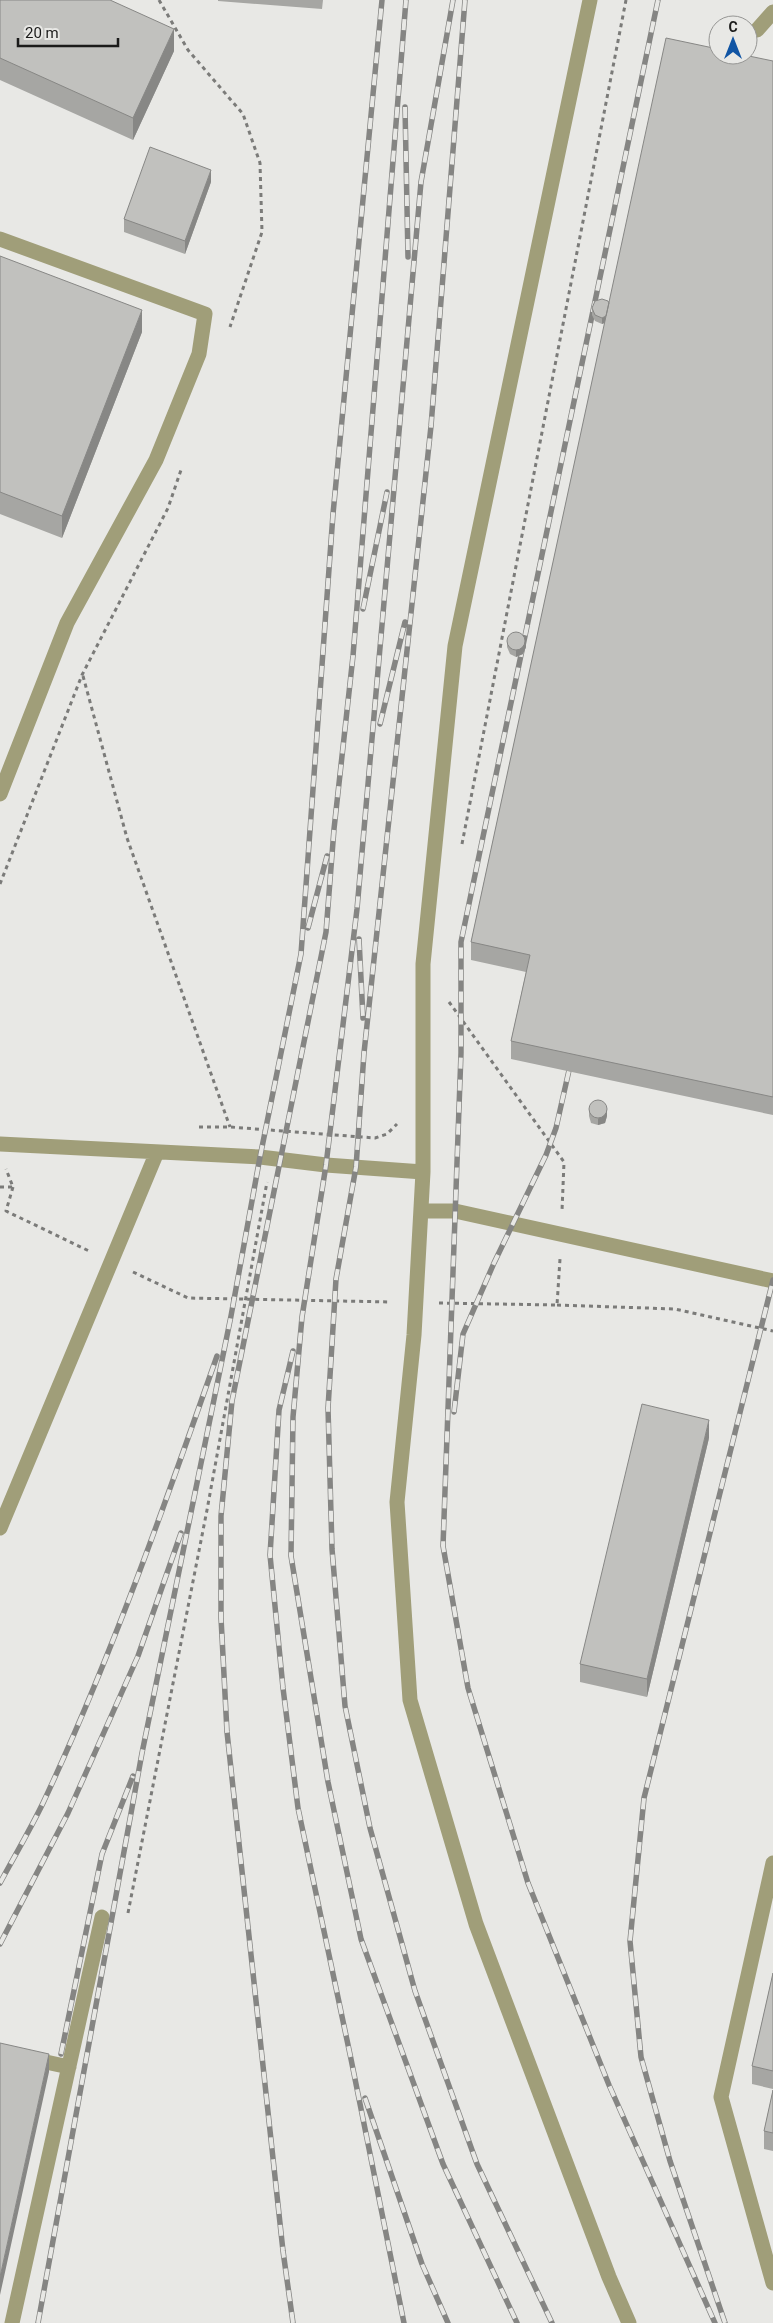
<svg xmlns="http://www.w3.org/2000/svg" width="773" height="2323" font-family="Roboto,sans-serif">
<rect width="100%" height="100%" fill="#e8e8e5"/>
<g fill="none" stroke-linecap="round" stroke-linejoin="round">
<path stroke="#7b7b79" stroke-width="3" stroke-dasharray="4 4" stroke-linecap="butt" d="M159,0l29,50 55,64 17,49 2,69 -32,95
M83,676l44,162 103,289
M462,844l164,-844
M0,884l82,-209 86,-167 13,-38
M449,1002l115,160 -2,49
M199,1127h31l145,11 12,-4 10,-10
M0,1187h13l-7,-18
M13,1187l-7,24 83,40
M133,1272l55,26 203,4
M439,1303l118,2 3,-46
M557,1305l118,4 98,22
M128,1913l79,-403 60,-328"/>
<path stroke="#a09e79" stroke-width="15" d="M590,0l-135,646 -32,318v208l-9,163 -17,167 13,198 66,224 133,353 20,46
M757,30l16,-18
M0,239l205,75 -6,40 -43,106 -89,163 -67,171
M0,1144l260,13 66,8 97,7
M421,1211h34l318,70
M0,1528l157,-376
M773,1863l-52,234 52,186
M0,2052l69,15
M12,2323l90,-406"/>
<defs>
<path id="rail" d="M453,0l-32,182 -64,727 -31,256 -24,152 -9,100 -2,139 37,226 33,157 82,225 74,159
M465,0l-34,426 -67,627 -8,114 -20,112 -8,129 4,141 13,157 25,122 45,163 62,173 75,159
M658,0l-197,942v111l-18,493 25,142 60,195 81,202 106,238
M405,107l3,150
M363,609l24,-117
M380,724l25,-102
M308,928l19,-72
M359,939l4,79
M293,1351l-14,59 -9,145 13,133 15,120 53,251 53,264
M454,1412l9,-78 31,-71 52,-108 10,-27 16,-71
M0,1883c14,-26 30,-53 43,-80 68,-145 121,-296 174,-447
M0,1944l68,-131 70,-157 43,-123
M61,2054l41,-200 31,-78
M365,2098l57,166 26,59
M38,2323l104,-570 89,-437 29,-159 41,-203 32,-440 49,-514
M293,2323l-10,-72 -56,-519 -6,-114v-102l11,-115 94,-469 8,-103 19,-173 53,-656
M725,2323l-55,-162 -29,-104 -11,-116 14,-143 129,-518"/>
</defs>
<use href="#rail" stroke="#858583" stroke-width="5.5"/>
<use href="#rail" stroke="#e8e8e5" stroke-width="4" stroke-dasharray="11" stroke-linecap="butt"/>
</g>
<path fill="#a6a6a3" d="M0,0l174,51 -41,89 -133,-60z
M218,0h105l-1,9 -104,-8z
M773,61v1054l-262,-56v-18l15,-69 -55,-12v-18l134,-619 -3,1 -7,-3 -3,-6v-7l17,-5z
M211,182l-26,72 -61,-22v-13z
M0,256l142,76 -80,206 -62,-24z
M507,641l19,6 -3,7 -7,3 -6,-3 -3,-7z
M589,1109l18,7 -2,7 -7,2 -7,-2 -2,-7z
M709,1438l-62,259 -67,-15v-18z
M773,1973v116l-21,-5v-18z
M773,2090v61l-9,-2v-18z"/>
<path fill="#878785" d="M174,29v22l-41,89v-22z
M211,170v12l-26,72v-13z
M142,310v22l-80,206v-22z
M608,315v6l-6,3v-6z
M526,641v6l-3,7 -7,3v-7z
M607,1109v7l-2,7 -7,2v-6z
M709,1420v18l-62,259v-18z
M49,2054v18l-49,223v-18z"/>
<path fill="#c1c1be" stroke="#878785" d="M0,0h110l64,29 -41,89 -133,-60z
M666,38l52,11v6h26l29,6v1036l-262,-56 19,-86 -59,-13z
M150,147l61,23 -26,71 -61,-22z
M0,256l142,54 -80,206 -62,-24z
M602,299l6,2 1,2 -3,13 -4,2 -7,-3 -3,-7 3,-7z
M507 641a9 9 0 1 1 18 0a9 9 0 1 1-18 0Z
M589 1109a9 9 0 1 1 18 0a9 9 0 1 1-18 0Z
M642,1404l67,16 -62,259 -67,-15z
M773,1973v98l-21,-5z
M0,2043l49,11 -49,223z
M773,2090v43l-9,-2z"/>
<g transform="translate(733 40)"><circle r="24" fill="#e8e8e5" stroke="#969694"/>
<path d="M0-4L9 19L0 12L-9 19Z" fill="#1155a4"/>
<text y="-8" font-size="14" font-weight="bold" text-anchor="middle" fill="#1b1b1a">С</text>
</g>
<path d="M18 38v8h100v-8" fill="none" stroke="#1b1b1a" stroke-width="2.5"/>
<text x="25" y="38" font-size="15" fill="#1b1b1a" stroke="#e8e8e5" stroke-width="4" paint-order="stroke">20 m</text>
</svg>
